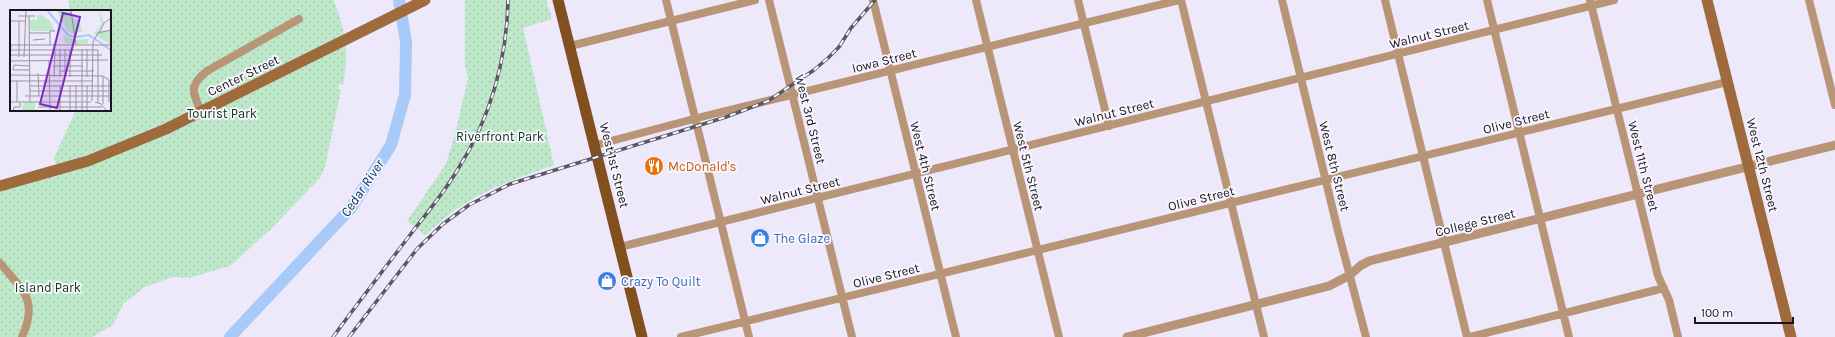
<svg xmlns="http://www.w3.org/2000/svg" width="1835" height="337" font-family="Karla,sans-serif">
<defs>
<pattern id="park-dots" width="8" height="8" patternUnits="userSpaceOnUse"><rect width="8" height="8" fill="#bee8ca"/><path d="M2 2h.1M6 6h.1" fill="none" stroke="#a3c6ad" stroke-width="1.8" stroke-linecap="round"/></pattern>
</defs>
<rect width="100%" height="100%" fill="#eee8fb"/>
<path fill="url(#park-dots)" d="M71,0h262c13,27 16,56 10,85l-4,-1 -1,5 3,1 -16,77 -5,11 -49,51 -41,37 -41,12 -17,-1 -27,10 -21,16 -11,22 -21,12h-92v-152l58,-16 -4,-11 22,-48h34v-99h-39l-3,-10z
M465,0h81l6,19 -29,9 31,137c-36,13 -73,25 -103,48 -9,7 -18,15 -26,22l-18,-14 39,-57 10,-34 12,-52 -3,-12z"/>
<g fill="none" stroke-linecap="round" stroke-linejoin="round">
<path stroke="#a8caf8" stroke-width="12" d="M230,337l121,-129 40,-63 14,-50 1,-53 -7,-42"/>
<path stroke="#b99577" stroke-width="8" d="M666,0l83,337
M769,0l83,337
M873,0l83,337
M976,0l83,337
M1078,0l31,126
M1181,0l83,337
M1282,0l56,231 28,106
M1385,0l82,337
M1487,0l82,337
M1590,0l68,276 11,24 9,37
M1809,0l26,105
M570,46l185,-46
M201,111c-9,-19 -12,-26 6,-40l92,-52
M596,145l109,-29 474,-116
M620,247l994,-247
M0,263c22,27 39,36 22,74
M681,337l1046,-255
M1470,337l194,-49"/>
<path stroke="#b99577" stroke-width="9" d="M1127,337l202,-51 21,-11 10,-9 9,-5 466,-116"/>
<path stroke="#9f6a3c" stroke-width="11" d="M1707,0l84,337
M0,186l88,-25 78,-32 259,-129"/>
<path stroke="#824f1f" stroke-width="11" d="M558,0l84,337"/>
<defs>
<path id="rail" d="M333,337c25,-34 51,-68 77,-102 16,-21 34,-42 48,-66 32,-50 49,-109 50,-169
M349,337l68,-88 26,-25 26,-19 41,-21 216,-67 42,-16 46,-31 14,-12 11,-11 12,-19 24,-28"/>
</defs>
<use href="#rail" stroke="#5c5765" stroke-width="3.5"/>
<use href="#rail" stroke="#faf8fe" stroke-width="2" stroke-dasharray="6" stroke-linecap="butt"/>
</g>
<defs>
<symbol id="restaurant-disc" viewBox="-11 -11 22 22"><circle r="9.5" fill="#e8710a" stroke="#faf8fe"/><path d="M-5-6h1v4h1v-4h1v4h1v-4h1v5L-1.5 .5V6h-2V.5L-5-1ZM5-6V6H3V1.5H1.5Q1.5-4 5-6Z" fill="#fff"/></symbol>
<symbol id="shop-disc" viewBox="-11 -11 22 22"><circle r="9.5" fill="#3f7fe0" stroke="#faf8fe"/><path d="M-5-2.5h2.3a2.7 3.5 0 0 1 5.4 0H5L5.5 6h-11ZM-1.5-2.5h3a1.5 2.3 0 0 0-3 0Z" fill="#fff"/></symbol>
</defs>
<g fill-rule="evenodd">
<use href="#restaurant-disc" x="643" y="155" width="22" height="22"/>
<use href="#shop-disc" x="749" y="227" width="22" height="22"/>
<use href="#shop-disc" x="596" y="270" width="22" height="22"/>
</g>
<g text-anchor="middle" stroke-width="3.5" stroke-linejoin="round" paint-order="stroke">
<g font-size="13" fill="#191520" stroke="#faf8fe">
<text transform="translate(1429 34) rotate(-14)" y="5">Walnut Street</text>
<text transform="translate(884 60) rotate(-14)" y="5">Iowa Street</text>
<text transform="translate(243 75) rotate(-26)" y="5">Center Street</text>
<text transform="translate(1114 112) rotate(-14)" y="5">Walnut Street</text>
<text transform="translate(811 119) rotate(76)" y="5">West 3rd Street</text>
<text transform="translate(1516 121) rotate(-14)" y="5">Olive Street</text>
<text transform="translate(615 165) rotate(76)" y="5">West 1st Street</text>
<text transform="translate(1763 165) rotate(76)" y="5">West 12th Street</text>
<text transform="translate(926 166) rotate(76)" y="5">West 4th Street</text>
<text transform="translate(1029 166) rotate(76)" y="5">West 5th Street</text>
<text transform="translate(1335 166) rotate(76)" y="5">West 8th Street</text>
<text transform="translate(1644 166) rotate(76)" y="5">West 11th Street</text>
<text transform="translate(800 190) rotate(-14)" y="5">Walnut Street</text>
<text transform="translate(1201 198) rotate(-14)" y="5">Olive Street</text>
<text transform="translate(1475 222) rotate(-14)" y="5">College Street</text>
<text transform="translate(886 275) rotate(-14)" y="5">Olive Street</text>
</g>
<g font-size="13" fill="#0b341d" stroke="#faf8fe">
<text x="222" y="118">Tourist Park</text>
<text x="500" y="141">Riverfront Park</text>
<text x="48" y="292">Island Park</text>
</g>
<g font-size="13" fill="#c56008" stroke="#faf8fe" text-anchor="start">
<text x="668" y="171">McDonald's</text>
</g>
<g font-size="13" fill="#366cbe" stroke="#faf8fe" text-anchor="start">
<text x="774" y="243">The Glaze</text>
<text x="621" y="286">Crazy To Quilt</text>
</g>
<g font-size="14" font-style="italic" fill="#043167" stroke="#faf8fe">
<text transform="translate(362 188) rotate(-56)" y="5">Cedar River</text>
</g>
</g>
<g transform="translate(10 10)">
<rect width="101" height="101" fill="#eee8fb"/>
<path d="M27,5h5l8,6 5,10h-25l-1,-11h8zM14,92h11v9h-13z" fill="#bee8ca"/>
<path d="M46,0h15v8l8,2 3,11 -8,3 -7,-3zM89,0l5,13 -5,8 11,-1 1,15 -17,-11 7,-9zM53,25l12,5 14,-1 -2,5h-15l-7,-1z" fill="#bee8ca"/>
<path fill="none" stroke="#a8caf8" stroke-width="2" d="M37,0l21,25 8,2 13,-2 22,15"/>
<path fill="none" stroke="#9994a3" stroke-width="1" d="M49,0l5,5 7,-2M61,0l5,35M8,6h17M19,6l1,86M0,11h16M9,11v36M19,23h21M89,23l5,-10 7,-5M23,30l12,-1M40,35v-14h5M0,38v-3h101M60,39v28M1,40h87v53M0,45h92M14,47l2,-47M39,50l1,51M0,51l98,-1M0,55l1,-20M20,56l-16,-1 -1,5h17M43,56h30M50,61h34M28,63l1,23M0,65l93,1M93,66l6,4v22M44,67l1,-28M50,67v-28M55,67v-28M77,67v-28M0,71h82M7,71v21M60,75v26M66,75v26M20,76h81M20,81h79M15,86h86M82,91l1,-59 5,-9 13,-3M0,92h81M85,92l6,2 6,7M93,94v-28M28,97h64M3,101l1,-4h6v-5M50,101v-26M72,101v-62M77,101v-26"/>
<path fill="#7b2cbf" fill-opacity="0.15" stroke="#7b2cbf" stroke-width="2" d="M53,3l17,4 -23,91 -17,-4z"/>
<rect width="101" height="101" fill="none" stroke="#191520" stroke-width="2"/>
</g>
<path d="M1695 317v6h98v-6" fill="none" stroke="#191520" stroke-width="2"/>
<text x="1701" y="317" font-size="12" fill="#191520" stroke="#faf8fe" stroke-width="3" paint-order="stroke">100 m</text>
</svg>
